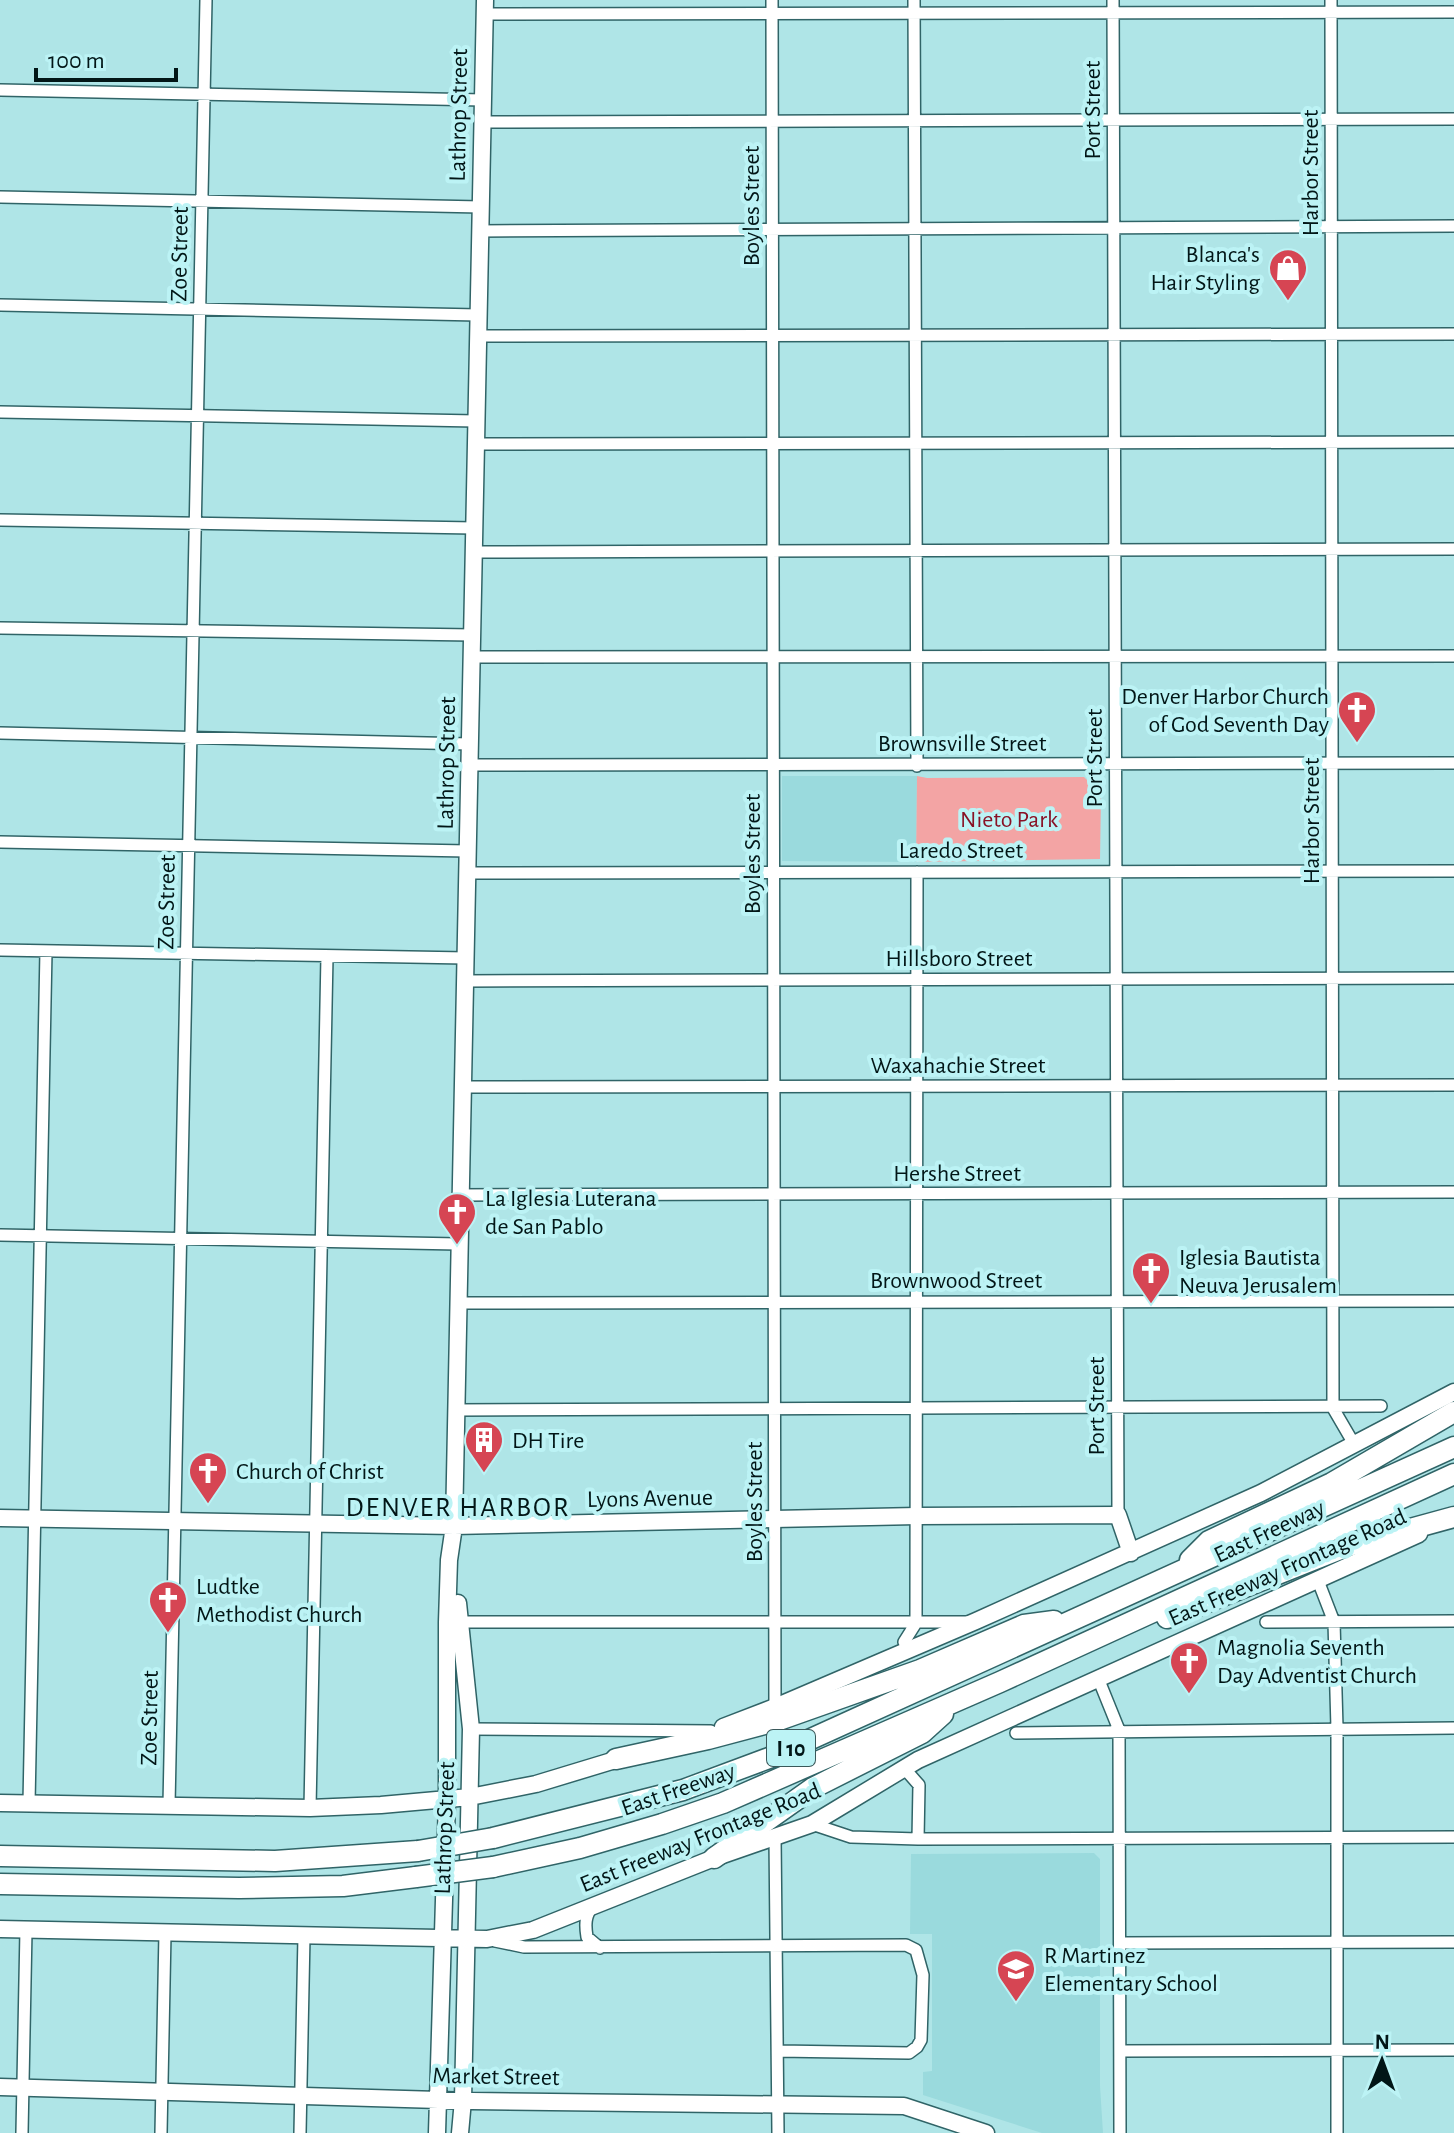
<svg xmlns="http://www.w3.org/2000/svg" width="1454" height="2133" font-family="'Alegreya Sans',sans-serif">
<rect width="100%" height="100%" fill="#afe5e7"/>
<path fill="#9adadd" d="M782,776h135l-1,86 -134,-1z
M1094,1853l6,6v227l3,47h-61l-119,-38v-23l9,-1v-137h-22l1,-80z"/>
<path fill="#f3a4a4" d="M917,776l10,2 157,-1 17,17 -1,65 -184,3z"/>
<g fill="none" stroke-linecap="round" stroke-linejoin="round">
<defs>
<path id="street" d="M772,0l3,1707
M914,0l3,766
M1113,0l5,1515
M1331,0l2,1408 21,36
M485,14l969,-2
M0,90l483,10
M482,122l972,-3
M0,197l481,10
M480,231l974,-5
M0,305l478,10
M478,336l976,-2
M0,412l476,9
M476,444l978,-2
M0,520l474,8
M474,552l980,-3
M0,628l472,7
M472,657l982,-1
M0,733l470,11
M469,765l985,-2
M0,842l468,9
M467,873l987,-2
M0,950l466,8
M465,981l989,-3
M463,1087l991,-2
M461,1195l993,-3
M0,1235l458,9
M458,1303l996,-2
M456,1410l925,-4
M1317,1578l17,44 3,106v405
M456,1622h511
M1266,1622l188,-1
M904,1642l12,-19 1,-751
M1098,1678l21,52 1,403
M471,1729l240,2
M1016,1733l438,-5
M904,1768l15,17 -1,54
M29,1803l17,-852
M169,1805l37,-1805
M310,1808l17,-852
M812,1824l39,13 67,2 536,-2
M775,1837l3,296
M593,1906c-8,9 -8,19 -6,31l13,11
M495,1941l29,6 382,-2 10,5 7,25 -2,65 -4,7 -8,6 -131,-2
M1121,1943l333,-1
M1120,2051l334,-1
M22,2133l4,-203
M161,2133l4,-200
M300,2133l4,-197"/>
<path id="secondary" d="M0,1518l454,8 463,-10 201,-1 13,38
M458,1603l13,126 -8,371 -3,33
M723,1727l52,-20 201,-86 285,-128 193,-101
M0,1803l310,5 71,-3 89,-8 66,-13 89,-27
M0,1929l487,10 46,-9 181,-72 98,-34 106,-64 501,-226
M0,2087l472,14 432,5 82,27
M437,2133l10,-333v-178l2,-62 5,-34 31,-1526"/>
<path id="highway" d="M1190,1560l19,-19 123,-58 122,-71
M1167,1618l181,-72 106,-29
M616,1759l92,-20 68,-18 144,-51 104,-45 30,-4
M493,1838l190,-48 86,-32 685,-311
M0,1856l275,5 143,-10
M714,1858l99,-70 109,-55 21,-19
M493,1867l87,-19 82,-24 61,-21 277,-121 454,-208
M0,1884l239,4 104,-2 73,-9"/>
</defs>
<use href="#street" stroke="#306467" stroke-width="14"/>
<use href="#secondary" stroke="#306467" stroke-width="19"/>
<use href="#highway" stroke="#306467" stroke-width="23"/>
<use href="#street" stroke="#fff" stroke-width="11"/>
<use href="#secondary" stroke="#fff" stroke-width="16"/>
<use href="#highway" stroke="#fff" stroke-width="20"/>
<defs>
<path id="highway-bridge" d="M418,1851l75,-13
M416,1877l77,-10"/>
</defs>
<use href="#highway-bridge" stroke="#306467" stroke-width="23" stroke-linecap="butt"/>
<use href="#highway-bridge" stroke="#fff" stroke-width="20"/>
</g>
<defs>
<symbol id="shop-pin" viewBox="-11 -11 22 30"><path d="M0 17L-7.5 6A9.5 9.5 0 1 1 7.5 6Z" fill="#d64553" stroke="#bcf3f5"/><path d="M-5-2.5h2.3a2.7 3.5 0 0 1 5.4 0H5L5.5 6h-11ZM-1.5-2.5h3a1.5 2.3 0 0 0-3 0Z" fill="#fff"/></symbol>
<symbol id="church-pin" viewBox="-11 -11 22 30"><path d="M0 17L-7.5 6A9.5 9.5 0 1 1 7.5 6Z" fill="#d64553" stroke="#bcf3f5"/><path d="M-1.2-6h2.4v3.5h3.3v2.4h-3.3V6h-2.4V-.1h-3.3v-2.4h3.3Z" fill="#fff"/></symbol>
<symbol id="building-pin" viewBox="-11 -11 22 30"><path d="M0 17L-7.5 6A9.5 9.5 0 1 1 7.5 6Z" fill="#d64553" stroke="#bcf3f5"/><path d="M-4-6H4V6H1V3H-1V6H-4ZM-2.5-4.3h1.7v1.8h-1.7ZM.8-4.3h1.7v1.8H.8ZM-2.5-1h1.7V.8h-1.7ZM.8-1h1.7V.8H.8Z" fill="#fff"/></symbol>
<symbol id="school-pin" viewBox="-11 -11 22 30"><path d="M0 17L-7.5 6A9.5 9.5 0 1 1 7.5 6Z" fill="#d64553" stroke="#bcf3f5"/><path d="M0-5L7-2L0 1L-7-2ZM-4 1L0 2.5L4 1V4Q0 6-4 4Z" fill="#fff"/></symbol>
</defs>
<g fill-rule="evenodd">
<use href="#shop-pin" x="1266" y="246" width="44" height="60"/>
<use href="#church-pin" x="1335" y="688" width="44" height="60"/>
<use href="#church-pin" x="435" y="1190" width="44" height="60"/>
<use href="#church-pin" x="1129" y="1249" width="44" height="60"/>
<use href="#building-pin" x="462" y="1418" width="44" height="60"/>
<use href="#church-pin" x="186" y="1449" width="44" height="60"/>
<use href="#church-pin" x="146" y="1578" width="44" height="60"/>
<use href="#church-pin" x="1167" y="1639" width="44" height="60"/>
<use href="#school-pin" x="994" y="1947" width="44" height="60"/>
</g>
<g text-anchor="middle" stroke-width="8" stroke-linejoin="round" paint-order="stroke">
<rect fill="#bcf3f5" stroke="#3a585a" stroke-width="2" x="767" y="1730" width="48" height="36" rx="6"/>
<g font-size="22" font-weight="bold" fill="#021617">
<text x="791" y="1756">I 10</text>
</g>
<g font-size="24" fill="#021617" stroke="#bcf3f5">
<text transform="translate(1092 110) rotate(-90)" y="8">Port Street</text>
<text transform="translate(458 115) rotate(-89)" y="8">Lathrop Street</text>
<text transform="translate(1310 173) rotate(-90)" y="8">Harbor Street</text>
<text transform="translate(751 206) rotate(-90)" y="8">Boyles Street</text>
<text transform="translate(179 254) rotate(-89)" y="8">Zoe Street</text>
<text x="962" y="751">Brownsville Street</text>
<text transform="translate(1094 758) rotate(-90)" y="8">Port Street</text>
<text transform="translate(446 763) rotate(-89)" y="8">Lathrop Street</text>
<text transform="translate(1311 821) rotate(-90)" y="8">Harbor Street</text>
<text x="961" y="858">Laredo Street</text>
<text transform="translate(752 854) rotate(-90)" y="8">Boyles Street</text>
<text transform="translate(166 902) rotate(-89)" y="8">Zoe Street</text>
<text x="959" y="966">Hillsboro Street</text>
<text x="958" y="1073">Waxahachie Street</text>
<text x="957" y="1181">Hershe Street</text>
<text x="956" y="1288">Brownwood Street</text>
<text transform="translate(1096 1406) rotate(-90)" y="8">Port Street</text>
<text transform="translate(650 1498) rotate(-1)" y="8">Lyons Avenue</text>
<text transform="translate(754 1502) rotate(-90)" y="8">Boyles Street</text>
<text transform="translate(1269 1531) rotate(-25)" y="8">East Freeway</text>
<text transform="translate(1287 1567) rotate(-24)" y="8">East Freeway Frontage Road</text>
<text transform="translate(149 1718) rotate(-89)" y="8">Zoe Street</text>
<text transform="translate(678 1789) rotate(-19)" y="8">East Freeway</text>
<text transform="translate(444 1828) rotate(-88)" y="8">Lathrop Street</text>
<text transform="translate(700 1837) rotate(-22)" y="8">East Freeway Frontage Road</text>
<text transform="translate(496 2076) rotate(1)" y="8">Market Street</text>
</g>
<g font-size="24" fill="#021617" stroke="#bcf3f5" text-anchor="start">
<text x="1260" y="262" text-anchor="end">Blanca's<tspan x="1260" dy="28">Hair Styling</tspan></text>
<text x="1329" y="704" text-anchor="end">Denver Harbor Church<tspan x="1329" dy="28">of God Seventh Day</tspan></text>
<text x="485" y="1206">La Iglesia Luterana<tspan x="485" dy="28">de San Pablo</tspan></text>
<text x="1179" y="1265">Iglesia Bautista<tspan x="1179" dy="28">Neuva Jerusalem</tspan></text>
<text x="512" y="1448">DH Tire</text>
<text x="236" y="1479">Church of Christ</text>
<text x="196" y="1594">Ludtke<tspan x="196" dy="28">Methodist Church</tspan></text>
<text x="1217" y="1655">Magnolia Seventh<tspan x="1217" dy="28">Day Adventist Church</tspan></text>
<text x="1044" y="1963">R Martinez<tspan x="1044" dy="28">Elementary School</tspan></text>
</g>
<g font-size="24" fill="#891226" stroke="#bcf3f5">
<text x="1009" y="827">Nieto Park</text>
</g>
<g font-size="28" letter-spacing="2" fill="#021617" stroke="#bcf3f5">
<text x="458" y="1516">DENVER HARBOR</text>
</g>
</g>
<g transform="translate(1382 2061) rotate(1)" stroke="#bcf3f5" stroke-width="6" paint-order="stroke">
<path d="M0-6L14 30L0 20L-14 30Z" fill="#021617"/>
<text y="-12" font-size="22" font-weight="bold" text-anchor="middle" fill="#021617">N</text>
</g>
<path d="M36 68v12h140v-12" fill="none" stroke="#021617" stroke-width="4"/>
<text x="48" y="68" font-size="24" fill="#021617" stroke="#bcf3f5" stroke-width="6" paint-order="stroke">100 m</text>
</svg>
